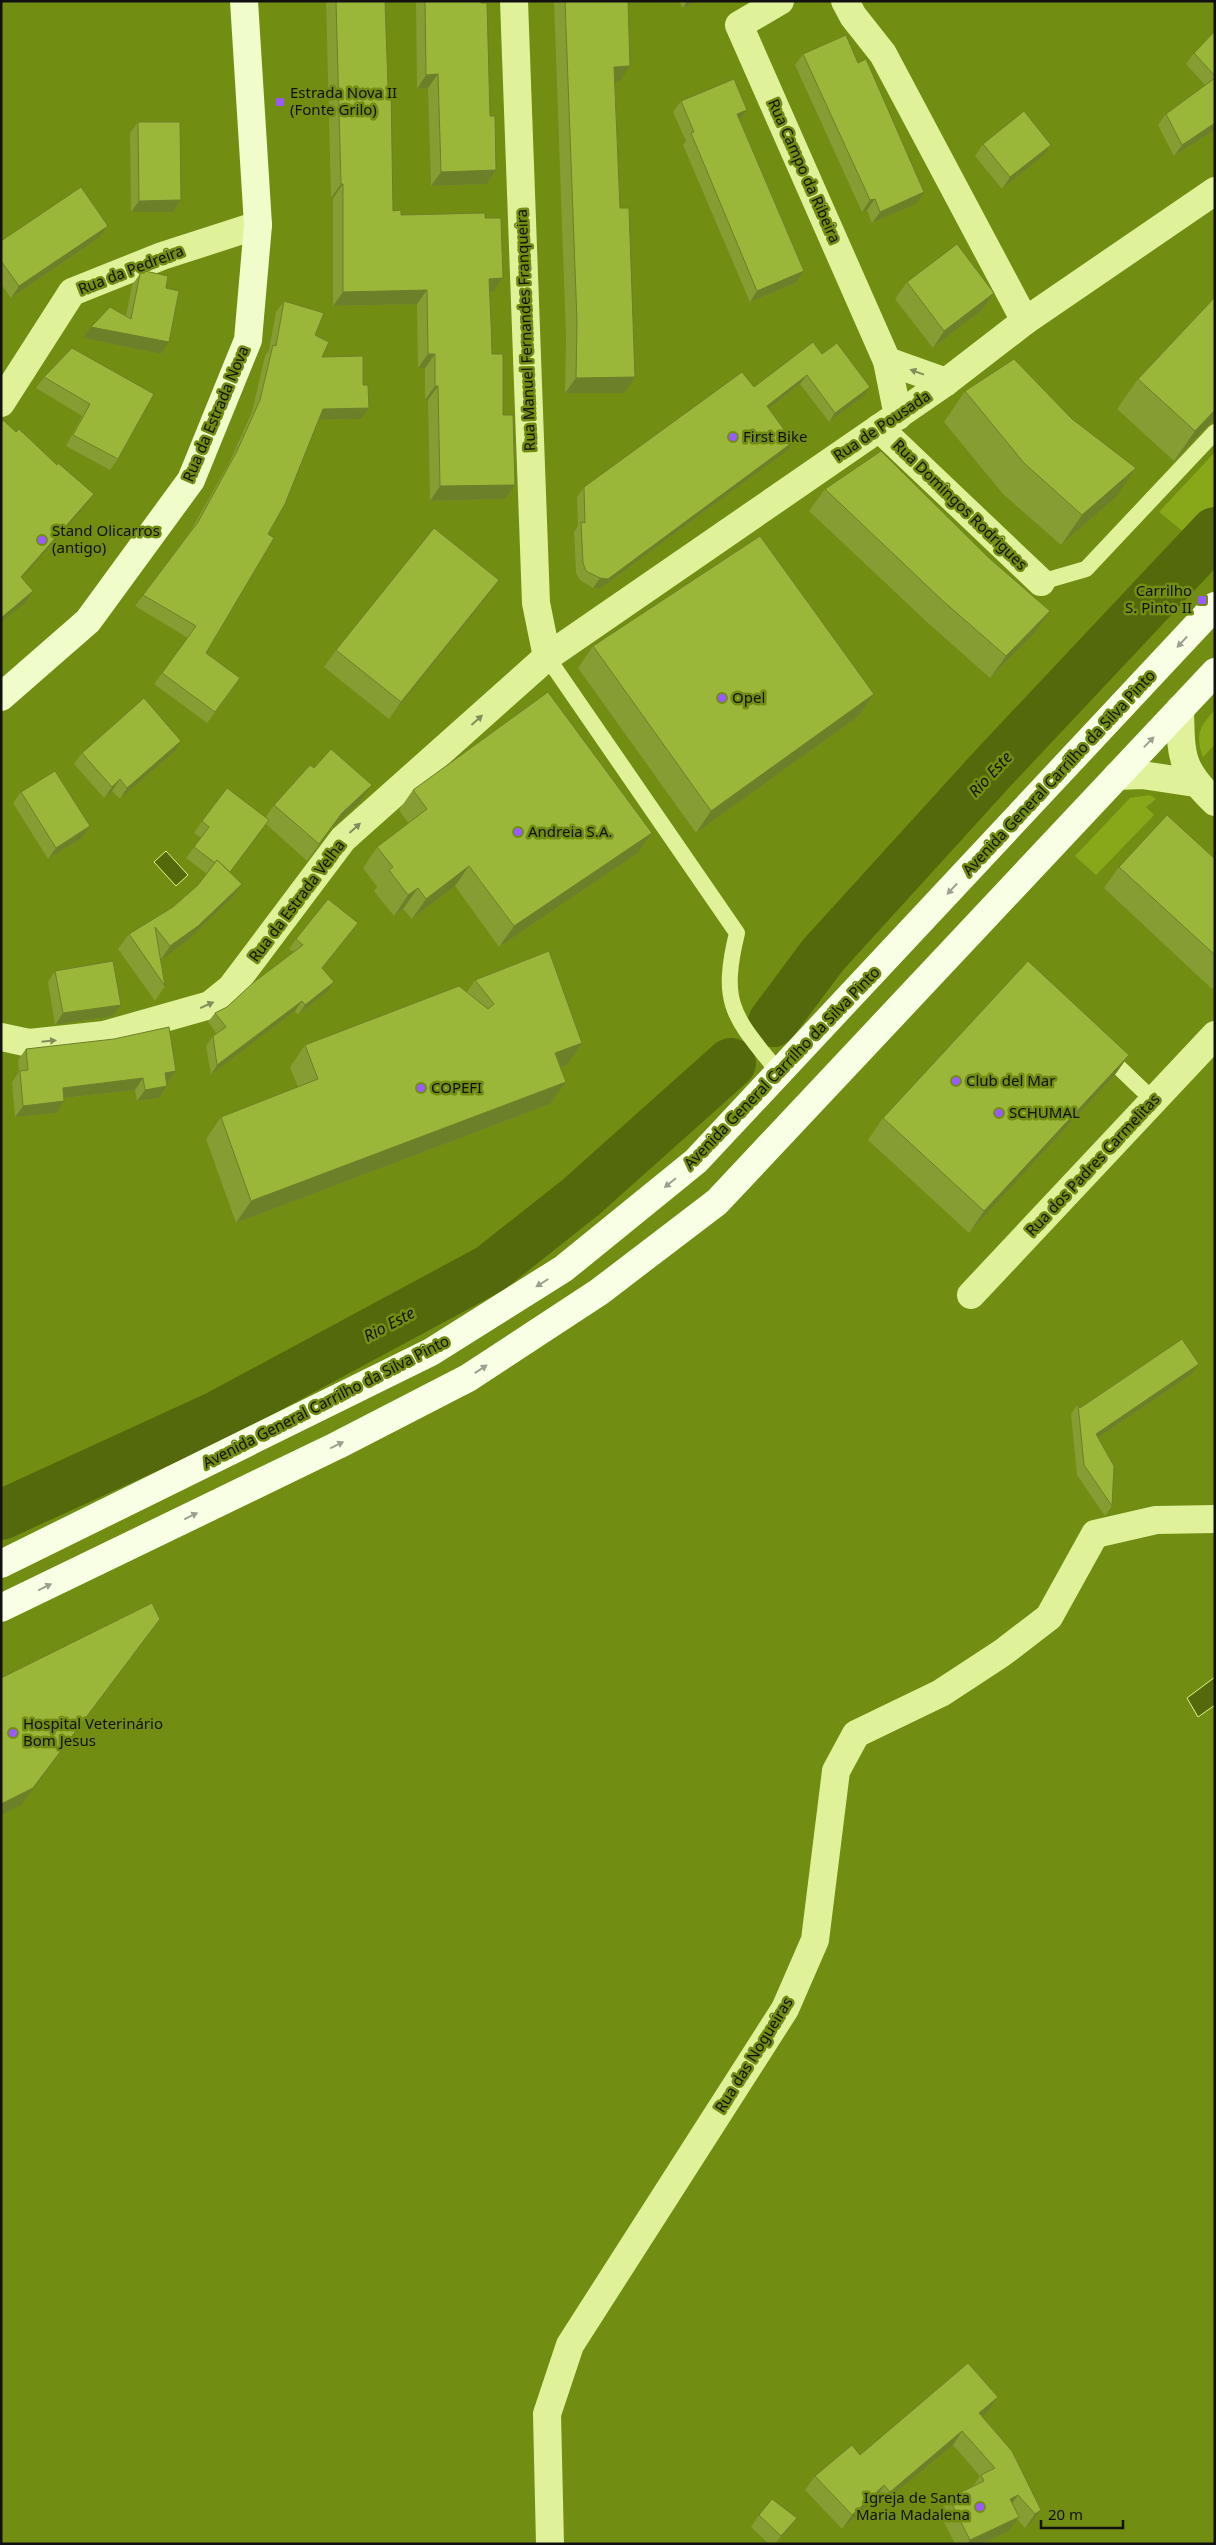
<svg xmlns="http://www.w3.org/2000/svg" width="1216" height="2545" font-family="'Noto Sans',sans-serif">
	<style>
		.green { fill: #89a819 }
		.water { fill: #53690b; stroke: #e0f58c }
		.lines { fill: none; stroke-linecap: round; stroke-linejoin: round }
		.river { stroke: #53690b; stroke-width: 50 }
		.service { stroke: #dff29a; stroke-width: 16 }
		.minor { stroke: #dff29a; stroke-width: 28 }
		.secondary { stroke: #f0fcc9; stroke-width: 28 }
		.primary { stroke: #f8ffe5; stroke-width: 28 }
		.wall { fill: #859d32 }
		.shaded-wall { fill: #6c8029 }
		.building { fill: #9bb73a; stroke: #6c8029 }
		.oneway { fill: #828d5c }
		.oneway2 { fill: #9ca090 }
		.poi-dot { fill: #995bff; stroke: #718d12; stroke-width: 2 }
		.labels { text-anchor: middle; stroke-width: 5; stroke-linejoin: round; paint-order: stroke }
		.poi-label { font-size: 15px; fill: #111; stroke: #718d12; text-anchor: start }
		.street-label { font-size: 15px; fill: #111; stroke: #718d12 }
		.water-label { font-size: 16px; font-style: italic; fill: #111; stroke: #718d12 }
	</style>
	<rect width="100%" height="100%" fill="#718d12"/>
	<g class="green">
		<polygon points="1215,452 1215,557 1159,512"/>
		<path d="M1215,710V744L1203,757C1195,735 1199,727 1215,710Z"/>
		<polygon points="1150,795 1156,799 1146,807 1154,815 1096,875 1075,856 1130,798"/>
	</g>
	<g class="water">
		<polygon points="166,851 188,875 176,886 154,862"/>
		<polygon points="1215,1677 1215,1705 1198,1717 1187,1698"/>
	</g>
	<g class="lines">
		<g class="river">
			<polyline points="773,1022 823,955 995,766 1215,532"/>
			<polyline points="1,1515 217,1416 490,1269 581,1197 731,1063"/>
		</g>
		<g class="service">
			<polyline points="1041,582 1086,569 1215,432"/>
			<path d="M547,657L737,933C719,1007 735,1017 779,1073"/>
			<polyline points="1104,1053 1153,1100"/>
		</g>
		<g class="minor">
			<polyline points="514,1 536,603 547,657"/>
			<polyline points="780,1 739,25 887,361 898,416"/>
			<polyline points="845,1 853,16 883,54 1025,321"/>
			<polyline points="887,361 946,382"/>
			<polyline points="1,403 72,292 162,256 258,225"/>
			<polyline points="879,428 1041,582"/>
			<path d="M1180,709C1181,756 1180,769 1215,802"/>
			<polyline points="1117,776 1142,775 1195,783"/>
			<polyline points="1,1037 29,1043 104,1035 210,1005 231,988 343,839 547,657 946,382 1025,321 1215,191"/>
			<polyline points="971,1295 1215,1035"/>
			<polyline points="550,2544 547,2414 570,2345 785,2009 815,1940 836,1771 856,1734 941,1693 1002,1653 1049,1617 1095,1534 1156,1520 1215,1519"/>
		</g>
		<polyline class="secondary" points="1,697 88,621 191,480 248,340 258,225 244,1"/>
		<g class="primary">
			<polyline points="1,1564 431,1352 563,1269 696,1161 1215,606"/>
			<polyline points="1,1608 338,1445 468,1378 599,1292 717,1202 1215,672"/>
		</g>
	</g>
	<g class="wall">
		<polygon points="326,1 385,1 393,211 401,215 485,218 503,278 493,292 489,293 492,354 515,485 505,499 430,501 428,400 425,400 425,368 418,368 417,304 333,306 333,198 331,198"/>
		<polygon points="416,1 481,1 490,116 496,170 487,184 431,186 428,88 417,89"/>
		<polygon points="554,1 628,1 619,82 615,82 620,208 624,393 565,393 566,337"/>
		<polygon points="679,1 697,1 683,8"/>
		<polygon points="1215,31 1215,130 1174,156 1158,125 1166,114 1205,85 1186,64 1194,53"/>
		<polygon points="803,54 916,204 872,223 867,210 862,212 795,65"/>
		<polygon points="681,101 747,110 740,120 804,271 796,283 750,302 683,145 686,141 673,112"/>
		<polygon points="138,122 181,200 173,212 131,212 130,133"/>
		<polygon points="983,144 1043,156 1002,189 975,156"/>
		<polygon points="108,226 100,237 11,298 1,284 1,241"/>
		<polygon points="140,274 166,288 169,342 161,354 83,338 126,316 132,285"/>
		<polygon points="907,282 994,293 982,310 933,348 895,299"/>
		<polygon points="284,301 315,335 322,357 361,419 318,420 206,653 232,690 207,723 154,684 188,638 135,606 191,530 229,463 252,412 265,356 269,350 276,312"/>
		<polygon points="72,348 118,459 110,470 66,446 82,416 36,388 44,377"/>
		<polygon points="822,354 863,397 829,422 800,384 769,409 787,451 601,588 593,588 580,580 576,573 574,532 578,526 577,497 584,487 754,387"/>
		<polygon points="1138,379 1215,418 1174,461 1117,409"/>
		<polygon points="965,391 1115,498 1061,545 1003,494 944,422"/>
		<polygon points="825,489 988,557 1050,611 1035,633 990,678 928,623 809,511"/>
		<polygon points="487,597 389,719 324,667 336,650"/>
		<polygon points="593,646 874,694 859,716 696,833 578,668"/>
		<polygon points="174,752 120,799 112,791 104,798 74,764 82,753"/>
		<polygon points="413,790 652,833 638,853 499,947 455,886 412,919 403,909 394,916 374,891 377,887 363,868 377,847 409,824 399,810"/>
		<polygon points="21,792 90,826 82,838 48,859 13,803"/>
		<polygon points="360,802 331,829 307,861 266,824 230,872 232,898 187,941 161,960 165,986 155,1001 118,949 129,934 173,907 198,885 207,874 186,858 201,838 194,833 202,821 265,818 274,805"/>
		<polygon points="1215,859 1215,986 1212,989 1104,888 1119,867"/>
		<polygon points="358,923 351,933 322,969 327,992 298,1015 295,1011 211,1075 206,1046 213,1036 216,1033 208,1022 215,1013 227,1007 294,952 289,949 296,939"/>
		<polygon points="55,971 121,1005 113,1016 55,1025 48,982"/>
		<polygon points="475,980 582,1043 567,1065 560,1067 550,1104 236,1223 206,1139 221,1117 298,1087 290,1067 305,1045 467,992"/>
		<polygon points="26,1049 176,1071 168,1082 166,1082 167,1086 159,1098 137,1101 135,1090 64,1098 57,1113 15,1117 12,1082 19,1072 18,1060"/>
		<polygon points="1129,1055 1114,1076 969,1233 868,1140 883,1118"/>
		<polygon points="1192,1374 1098,1438 1112,1506 1105,1516 1077,1475 1071,1414 1078,1404 1080,1408"/>
		<polygon points="998,2397 988,2412 981,2417 1041,2510 1031,2524 1025,2528 1017,2519 1009,2531 982,2544 955,2544 939,2512 949,2498 973,2486 980,2476 953,2445 880,2506 875,2499 842,2529 805,2490 815,2476 860,2455"/>
		<polygon points="759,2515 797,2518 789,2529 776,2544 769,2544 751,2527"/>
	</g>
	<g class="shaded-wall">
		<polygon points="687,1 697,1 683,8"/>
		<polygon points="630,66 619,82 603,83 614,67"/>
		<polygon points="438,74 428,88 417,89 426,75"/>
		<polygon points="747,110 739,121 737,114"/>
		<polygon points="1215,123 1215,130 1174,156 1182,145"/>
		<polygon points="1051,145 1043,156 1002,189 1010,177"/>
		<polygon points="496,170 487,184 431,186 441,172"/>
		<polygon points="341,184 343,184 333,198 331,198"/>
		<polygon points="924,192 916,204 872,223 880,212"/>
		<polygon points="875,199 867,210 862,212 870,200"/>
		<polygon points="181,200 173,212 131,212 139,201"/>
		<polygon points="108,226 100,237 11,298 19,286"/>
		<polygon points="804,271 796,283 750,302 757,291"/>
		<polygon points="503,278 493,292 478,293 489,279"/>
		<polygon points="427,290 417,304 333,306 343,292"/>
		<polygon points="994,293 982,310 933,348 944,331"/>
		<polygon points="91,327 169,342 161,354 83,338"/>
		<polygon points="428,354 435,354 425,368 418,368"/>
		<polygon points="807,375 800,384 761,415 767,406"/>
		<polygon points="635,377 624,393 565,393 576,378"/>
		<polygon points="435,386 438,386 428,400 425,400"/>
		<polygon points="870,387 863,397 829,422 835,413"/>
		<polygon points="369,408 361,419 315,420 323,409"/>
		<polygon points="1215,410 1215,418 1174,461 1195,431"/>
		<polygon points="793,442 787,451 601,588 593,588 600,578"/>
		<polygon points="1136,468 1115,498 1061,545 1082,515"/>
		<polygon points="515,485 505,499 430,501 440,486"/>
		<polygon points="94,494 86,505 13,588 21,577"/>
		<polygon points="499,580 487,597 389,719 401,702"/>
		<polygon points="33,591 25,603 1,622 1,618"/>
		<polygon points="1050,611 1035,633 990,678 1006,656"/>
		<polygon points="874,694 859,716 696,833 711,811"/>
		<polygon points="181,741 174,752 120,799 127,788"/>
		<polygon points="120,779 112,791 104,798 112,787"/>
		<polygon points="372,785 360,802 331,829 307,861 342,813"/>
		<polygon points="269,820 261,832 220,885 228,874"/>
		<polygon points="90,826 82,838 48,859 56,848"/>
		<polygon points="652,833 638,853 499,947 514,926"/>
		<polygon points="469,866 455,886 412,919 426,899"/>
		<polygon points="242,884 232,898 187,941 160,961 170,946"/>
		<polygon points="418,888 403,909 394,916 408,895"/>
		<polygon points="358,923 351,933 315,978 322,968"/>
		<polygon points="334,982 327,992 298,1015 305,1005"/>
		<polygon points="302,1001 295,1011 211,1075 217,1065"/>
		<polygon points="121,1005 113,1016 55,1025 63,1013"/>
		<polygon points="582,1043 567,1065 540,1075 555,1053"/>
		<polygon points="1129,1055 1114,1076 969,1233 984,1211"/>
		<polygon points="176,1071 168,1082 157,1084 165,1073"/>
		<polygon points="143,1078 135,1090 55,1099 63,1088"/>
		<polygon points="566,1082 550,1104 236,1223 251,1201"/>
		<polygon points="167,1086 159,1098 137,1101 145,1090"/>
		<polygon points="64,1101 57,1113 15,1117 23,1106"/>
		<polygon points="1199,1364 1192,1374 1089,1444 1096,1434"/>
		<polygon points="160,1619 21,1805 1,1815 1,1804"/>
		<polygon points="998,2397 988,2412 969,2428 979,2413"/>
		<polygon points="962,2431 953,2445 880,2506 890,2492"/>
		<polygon points="884,2485 875,2499 842,2529 852,2515"/>
		<polygon points="1018,2495 1008,2509 1010,2499"/>
		<polygon points="1041,2510 1031,2524 1025,2528 1035,2514"/>
		<polygon points="1019,2517 1009,2531 982,2544 967,2544 970,2540"/>
		<polygon points="797,2518 789,2529 775,2544 781,2536"/>
	</g>
	<g class="building">
		<polygon points="336,1 385,1 388,87 391,87 393,211 401,210 401,215 485,213 485,218 501,218 503,278 489,279 491,322 492,354 503,354 503,415 513,415 515,485 440,486 438,386 435,386 435,354 428,354 427,290 343,292 343,184 341,184"/>
		<polygon points="425,1 481,1 481,3 487,3 490,116 495,116 496,170 441,172 438,74 426,75"/>
		<polygon points="565,1 628,1 630,66 614,67 620,208 629,208 635,377 576,378 577,321"/>
		<polygon points="1215,31 1215,76 1194,53"/>
		<polygon points="846,35 858,63 866,59 924,192 880,212 875,199 870,200 803,54"/>
		<polygon points="1215,78 1215,123 1182,145 1166,114"/>
		<polygon points="734,79 747,110 737,114 804,271 757,291 691,133 694,132 681,101"/>
		<polygon points="1024,111 1051,145 1010,177 983,144"/>
		<polygon points="138,122 180,122 181,200 139,201"/>
		<polygon points="81,187 108,226 19,286 1,261 1,241"/>
		<polygon points="957,244 994,293 944,331 907,282"/>
		<polygon points="145,271 168,276 166,288 179,291 169,342 91,327 110,307 131,319 140,274"/>
		<polygon points="1215,297 1215,410 1195,431 1138,379"/>
		<polygon points="284,301 324,313 315,335 329,342 322,357 363,356 363,385 368,385 369,408 323,409 285,504 268,534 274,538 206,653 240,678 215,712 162,673 196,626 143,595 198,522 237,451 260,400 273,345 276,346"/>
		<polygon points="813,342 822,354 837,343 870,387 835,413 807,375 767,406 793,442 608,579 600,578 586,571 583,563 581,522 585,523 584,487 742,372 754,387"/>
		<polygon points="72,348 154,394 118,459 73,435 90,404 44,377"/>
		<polygon points="1014,359 1072,419 1136,468 1082,515 1024,463 965,391"/>
		<polygon points="3,420 16,432 19,429 57,465 58,463 94,494 21,577 33,591 1,618 1,422"/>
		<polygon points="881,451 988,557 1050,611 1006,656 943,601 825,489"/>
		<polygon points="434,528 499,580 401,702 336,650"/>
		<polygon points="760,536 874,694 711,811 593,646"/>
		<polygon points="548,692 652,833 514,926 469,866 426,899 418,888 408,895 389,870 393,867 377,847 427,809 413,790"/>
		<polygon points="144,698 181,741 127,788 120,779 112,787 82,753"/>
		<polygon points="331,749 372,785 342,813 319,844 274,805 310,765 314,768"/>
		<polygon points="55,771 90,826 56,848 21,792"/>
		<polygon points="227,788 269,820 230,872 217,860 215,863 194,847 209,827 202,821"/>
		<polygon points="1167,815 1215,859 1215,955 1119,867"/>
		<polygon points="217,860 242,884 198,926 170,946 155,927 165,986 129,934 173,907 198,885"/>
		<polygon points="328,899 358,923 322,968 334,982 305,1005 302,1001 217,1065 213,1036 226,1027 215,1013 227,1007 254,982 303,945 296,939"/>
		<polygon points="549,951 582,1043 555,1053 566,1082 251,1201 221,1117 318,1079 305,1045 459,986 488,1009 494,1004 475,980"/>
		<polygon points="113,961 121,1005 63,1013 55,971"/>
		<polygon points="1028,961 1129,1055 984,1211 883,1118"/>
		<polygon points="169,1027 176,1071 165,1073 167,1086 145,1090 143,1078 63,1088 64,1101 23,1106 20,1071 28,1070 26,1049 114,1039"/>
		<polygon points="1182,1339 1199,1364 1096,1434 1114,1466 1112,1506 1084,1465 1078,1404 1080,1408"/>
		<polygon points="152,1603 160,1619 33,1788 1,1804 1,1678"/>
		<polygon points="968,2363 998,2397 979,2413 1012,2451 1041,2510 1035,2514 1018,2495 1010,2499 1019,2517 970,2540 949,2498 984,2481 981,2475 995,2468 962,2431 890,2492 884,2485 852,2515 815,2476 852,2445 860,2455"/>
		<polygon points="772,2499 797,2518 781,2536 759,2515"/>
	</g>
	<defs><path id="oneway-solid" d="M-6-.8H1V-3.2L6.5 0L1 3.2V.8H-6Z" transform="scale(1.25)"/></defs>
	<g class="oneway">
		<use href="#oneway-solid" transform="translate(917 372) rotate(-160)"/>
		<use href="#oneway-solid" transform="translate(477 720) rotate(-42)"/>
		<use href="#oneway-solid" transform="translate(355 828) rotate(-42)"/>
		<use href="#oneway-solid" transform="translate(207 1005) rotate(-24)"/>
		<use href="#oneway-solid" transform="translate(49 1041) rotate(-6)"/>
	</g>
	<g class="oneway2">
		<use href="#oneway-solid" transform="translate(1182 642) rotate(133)"/>
		<use href="#oneway-solid" transform="translate(1149 742) rotate(-46)"/>
		<use href="#oneway-solid" transform="translate(952 889) rotate(133)"/>
		<use href="#oneway-solid" transform="translate(670 1183) rotate(141)"/>
		<use href="#oneway-solid" transform="translate(542 1283) rotate(148)"/>
		<use href="#oneway-solid" transform="translate(481 1369) rotate(-33)"/>
		<use href="#oneway-solid" transform="translate(337 1445) rotate(-26)"/>
		<use href="#oneway-solid" transform="translate(191 1516) rotate(-26)"/>
		<use href="#oneway-solid" transform="translate(45 1587) rotate(-26)"/>
	</g>
	<g class="poi-dot">
		<rect x="275" y="97" width="10" height="10" rx="2.5"/>
		<circle cx="733" cy="437" r="5"/>
		<circle cx="42" cy="540" r="5"/>
		<rect x="1197" y="595" width="10" height="10" rx="2.5"/>
		<circle cx="722" cy="698" r="5"/>
		<circle cx="518" cy="832" r="5"/>
		<circle cx="956" cy="1081" r="5"/>
		<circle cx="421" cy="1088" r="5"/>
		<circle cx="999" cy="1113" r="5"/>
		<circle cx="13" cy="1733" r="5"/>
		<circle cx="980" cy="2507" r="5"/>
	</g>
	<g class="labels">
		<g class="poi-label">
			<text x="290" y="98">Estrada Nova II<tspan x="290" dy="17">(Fonte Grilo)</tspan></text>
			<text x="743" y="442">First Bike</text>
			<text x="52" y="536">Stand Olicarros<tspan x="52" dy="17">(antigo)</tspan></text>
			<text x="1192" y="596" text-anchor="end">Carrilho<tspan x="1192" dy="17">S. Pinto II</tspan></text>
			<text x="732" y="703">Opel</text>
			<text x="528" y="837">Andreia S.A.</text>
			<text x="966" y="1086">Club del Mar</text>
			<text x="431" y="1093">COPEFI</text>
			<text x="1009" y="1118">SCHUMAL</text>
			<text x="23" y="1729">Hospital Veterinário<tspan x="23" dy="17">Bom Jesus</tspan></text>
			<text x="970" y="2503" text-anchor="end">Igreja de Santa<tspan x="970" dy="17">Maria Madalena</tspan></text>
		</g>
		<g class="street-label">
			<text transform="translate(804 171) rotate(66)" y="5">Rua Campo da Ribeira</text>
			<text transform="translate(131 270) rotate(-21)" y="5">Rua da Pedreira</text>
			<text transform="translate(526 330) rotate(-92)" y="5">Rua Manuel Fernandes Franqueira</text>
			<text transform="translate(216 414) rotate(-67)" y="5">Rua da Estrada Nova</text>
			<text transform="translate(882 426) rotate(-34)" y="5">Rua de Pousada</text>
			<text transform="translate(960 505) rotate(44)" y="5">Rua Domingos Rodrigues</text>
			<text transform="translate(1059 773) rotate(-47)" y="5">Avenida General Carrilho da Silva Pinto</text>
			<text transform="translate(297 901) rotate(-53)" y="5">Rua da Estrada Velha</text>
			<text transform="translate(782 1068) rotate(-46)" y="5">Avenida General Carrilho da Silva Pinto</text>
			<text transform="translate(1093 1165) rotate(-47)" y="5">Rua dos Padres Carmelitas</text>
			<text transform="translate(326 1402) rotate(-27)" y="5">Avenida General Carrilho da Silva Pinto</text>
			<text transform="translate(754 2055) rotate(-58)" y="5">Rua das Nogueiras</text>
		</g>
		<g class="water-label">
			<text transform="translate(990 774) rotate(-47)" y="6">Rio Este</text>
			<text transform="translate(389 1324) rotate(-28)" y="6">Rio Este</text>
		</g>
	</g>
	<rect width="1216" height="2545" fill="none" stroke="#111111" stroke-width="5"/>
	<path d="M1041 2520v8h82v-8" fill="none" stroke="#111111" stroke-width="2.5"/>
	<text x="1048" y="2520" font-size="15" fill="#111111" stroke="#718d12" stroke-width="4" paint-order="stroke">20 m</text>
</svg>
